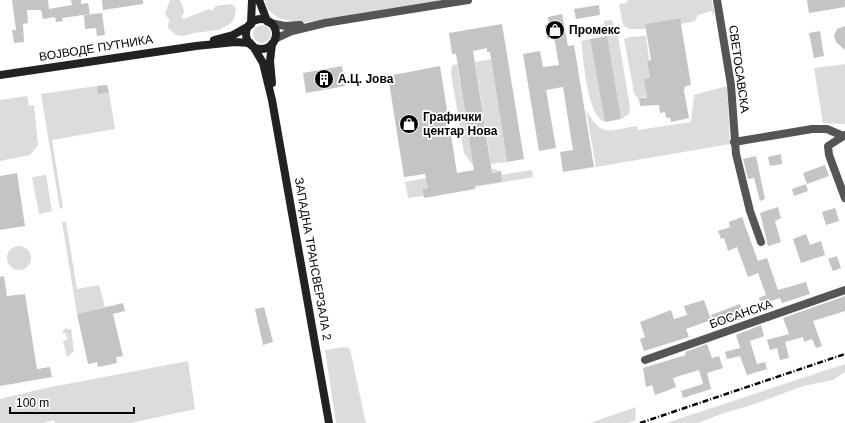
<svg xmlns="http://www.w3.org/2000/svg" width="845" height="423" font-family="Helvetica,sans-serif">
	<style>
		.green { fill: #dcdcdc }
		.building { fill: #c4c4c4 }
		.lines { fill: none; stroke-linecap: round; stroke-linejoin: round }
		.minor { stroke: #555; stroke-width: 8 }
		.tertiary { stroke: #555; stroke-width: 8 }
		.secondary { stroke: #222; stroke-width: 8 }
		.rail { stroke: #000; stroke-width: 2.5; stroke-dasharray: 6 2 1 2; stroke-linecap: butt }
		.labels { text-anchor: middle; stroke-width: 3.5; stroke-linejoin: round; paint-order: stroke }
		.poi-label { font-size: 12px; font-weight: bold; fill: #000; stroke: #fff; text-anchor: start }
		.street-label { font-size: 12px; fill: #000; stroke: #fff }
	</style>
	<rect width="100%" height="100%" fill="#fff"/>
	<g class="green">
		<polygon points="170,0 180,0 184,11 182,18 184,19 209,9 212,11 216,6 231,4 236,8 234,19 230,24 219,30 194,33 184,36 176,35 168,28 169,19 165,14"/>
		<polygon points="265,0 448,0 301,23 278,18 268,10"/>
		<polygon points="627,0 712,0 714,12 713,17 712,11 698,15 695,21 681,24 679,18 645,24 646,29 629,29 623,25 619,4 627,3"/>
		<polygon points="611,20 617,30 630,107 629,114 621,119 604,21"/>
		<circle cx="262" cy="34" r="9"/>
		<polygon points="646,36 649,60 647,61 650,78 644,79 647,97 639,98 639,100 634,93 624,39 629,37"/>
		<path d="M590,39L605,122C586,115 584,59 581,41Z"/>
		<polygon points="491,59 507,162 491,164 475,62"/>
		<polygon points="457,64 474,167 464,153 451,73 452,65"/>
		<polygon points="845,64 845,124 823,123 814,68"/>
		<polygon points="97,86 109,92 115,129 52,140 63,208 60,209 41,94"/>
		<path d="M727,86L730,144L596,167L586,110C603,139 608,130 637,126L638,130L691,122L694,95Z"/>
		<polygon points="27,96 29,106 34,105 38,145 30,155 0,161 0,100"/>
		<polygon points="495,169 499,171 474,176 476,186 502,182 501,175 532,170 533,177 475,187 472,173"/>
		<polygon points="46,175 52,211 39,214 32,177"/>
		<polygon points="426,178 428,188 422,189 423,196 408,198 405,182"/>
		<polygon points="62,222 66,222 77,289 99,285 105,307 77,314"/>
		<circle cx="19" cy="258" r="12"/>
		<polygon points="66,327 67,329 71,329 74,351 67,357 63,341 67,340 66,333 62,333"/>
		<polygon points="346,347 350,349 366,423 336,423 325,350"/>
		<polygon points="188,361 195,409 131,423 55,423 54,420 43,423 0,423 0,399 46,388"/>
		<polygon points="845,364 845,372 833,380 803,386 752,405 724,413 698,423 666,423"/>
		<polygon points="636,407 635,421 627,423 590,423"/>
	</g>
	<g class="building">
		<polygon points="12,0 48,0 49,9 72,5 71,0 81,0 81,4 88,3 90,14 62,18 63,21 56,22 55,17 43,19 41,10 27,10 28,23 23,24 24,42 14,43 12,30 16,30"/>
		<polygon points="102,0 143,0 143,4 103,10"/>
		<polygon points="807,0 845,0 845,7 809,13"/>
		<polygon points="599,5 600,15 576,19 574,9"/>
		<polygon points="102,13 105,35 97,36 96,28 85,29 84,15"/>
		<polygon points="562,14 568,46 574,45 594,167 563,172 560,152 573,150 563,87 546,90 556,148 539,151 523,54 540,51 543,67 559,65 554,37 547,39 545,25 549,24 548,17"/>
		<polygon points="680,18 691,85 685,86 684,91 689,118 671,122 670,117 666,118 665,112 660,113 659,105 640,106 639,98 647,98 644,79 650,78 647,61 651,60 645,24"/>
		<polygon points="502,24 524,159 507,162 490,52 487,52 487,48 473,51 492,173 501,171 502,182 475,186 475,189 424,198 422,189 428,188 425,174 404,177 388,76 440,66 457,173 474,170 456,54 452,54 449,33"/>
		<polygon points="845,26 845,50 836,42 834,36 837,29"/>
		<polygon points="820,31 824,56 814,58 809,33"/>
		<polygon points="607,36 621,119 605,122 590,39"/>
		<polygon points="342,66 345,86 306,93 303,73"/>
		<polygon points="107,85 109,92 98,94 97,86"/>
		<polygon points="781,154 782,164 770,166 768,157"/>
		<polygon points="756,156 765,199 760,201 754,178 748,179 743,159"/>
		<polygon points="825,165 829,176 807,184 803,173"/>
		<polygon points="17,173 25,226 0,230 0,176"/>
		<polygon points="806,184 808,191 794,196 792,189"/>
		<polygon points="778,207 781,218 775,221 781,242 768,246 760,213"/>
		<polygon points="835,208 839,221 826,225 822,212"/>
		<polygon points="742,217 758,261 767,258 778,290 806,282 810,294 782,303 780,298 768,302 770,309 763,311 759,298 766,295 758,273 748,277 737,247 728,251 724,238 721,239 718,231 730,227 729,222"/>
		<polygon points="806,234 810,245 821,241 825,255 801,263 793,239"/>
		<polygon points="837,256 841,268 833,271 828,259"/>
		<polygon points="4,276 7,296 25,294 37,369 50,367 52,377 0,386 0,277"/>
		<polygon points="845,296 845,311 813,321 822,346 816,348 812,339 804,342 803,337 785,342 789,358 780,360 777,348 770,350 767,340 789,334 783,318"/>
		<polygon points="704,300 711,320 686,329 689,337 644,351 640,339 645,337 640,322 671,310 674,319 687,315 684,306"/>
		<polygon points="123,303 125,311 113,314 123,356 116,357 117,363 98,367 97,362 88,364 77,314"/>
		<polygon points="740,304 745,318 716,327 711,315"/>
		<polygon points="264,307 273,342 263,345 255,309"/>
		<polygon points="761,325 764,336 750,341 757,364 765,362 767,369 747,375 740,356 727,359 725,352 740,348 736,335"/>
		<polygon points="707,344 712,358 719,356 723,368 707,373 711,389 683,398 681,391 703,384 699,370 673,378 676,387 661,393 655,395 652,385 646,387 643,368 686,355 685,352"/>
	</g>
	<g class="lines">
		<g class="minor">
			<polyline points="717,0 731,85 736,154 750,211 761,242"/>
			<polyline points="845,135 828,146 829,155 845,198"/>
			<polyline points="734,142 812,129 827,129 843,136"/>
			<polyline points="645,360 845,290"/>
		</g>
		<g class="tertiary">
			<polyline points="270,23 285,26 300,25"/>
			<polyline points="275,39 292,31 325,23 468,0"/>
		</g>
		<g class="secondary">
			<polyline points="259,0 267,21"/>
			<circle cx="261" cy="34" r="15"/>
			<polyline points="251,24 252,0"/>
			<polyline points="214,40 233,35 249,26"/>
			<polyline points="253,46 263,63 272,100 329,423"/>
			<polyline points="0,75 196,46 235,42 250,43"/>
			<polyline points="272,83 270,61 272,44"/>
		</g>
		<polyline class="rail" points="640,423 845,354"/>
	</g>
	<defs>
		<g id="shop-disc" transform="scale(1)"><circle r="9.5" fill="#000" stroke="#fff"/><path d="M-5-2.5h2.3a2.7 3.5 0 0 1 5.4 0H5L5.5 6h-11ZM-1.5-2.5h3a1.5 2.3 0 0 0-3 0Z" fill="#fff"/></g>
		<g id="building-disc" transform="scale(1)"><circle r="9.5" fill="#000" stroke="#fff"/><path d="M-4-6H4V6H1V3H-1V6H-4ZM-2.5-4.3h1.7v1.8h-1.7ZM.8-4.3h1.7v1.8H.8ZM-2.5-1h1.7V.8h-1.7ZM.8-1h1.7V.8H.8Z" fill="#fff"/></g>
	</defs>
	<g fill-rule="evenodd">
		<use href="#shop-disc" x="555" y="30"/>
		<use href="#building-disc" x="324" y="79"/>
		<use href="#shop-disc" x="409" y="124"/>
	</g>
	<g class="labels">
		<g class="poi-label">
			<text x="569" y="34">Промекс</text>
			<text x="338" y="83">А.Ц. Јова</text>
			<text x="423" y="121">Графички<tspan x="423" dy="14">центар Нова</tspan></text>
		</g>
		<g class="street-label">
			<text transform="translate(96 48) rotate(-9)" y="4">ВОЈВОДЕ ПУТНИКА</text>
			<text transform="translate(739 69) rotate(82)" y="4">СВЕТОСАВСКА</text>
			<text transform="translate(313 259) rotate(80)" y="4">ЗАПАДНА ТРАНСВЕРЗАЛА 2</text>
			<text transform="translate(741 314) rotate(-19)" y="4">БОСАНСКА</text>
		</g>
	</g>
	<path d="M10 407v6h124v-6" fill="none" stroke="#000000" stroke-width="2"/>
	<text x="16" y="407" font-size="12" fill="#000000" stroke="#ffffff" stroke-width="3" paint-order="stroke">100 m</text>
</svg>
